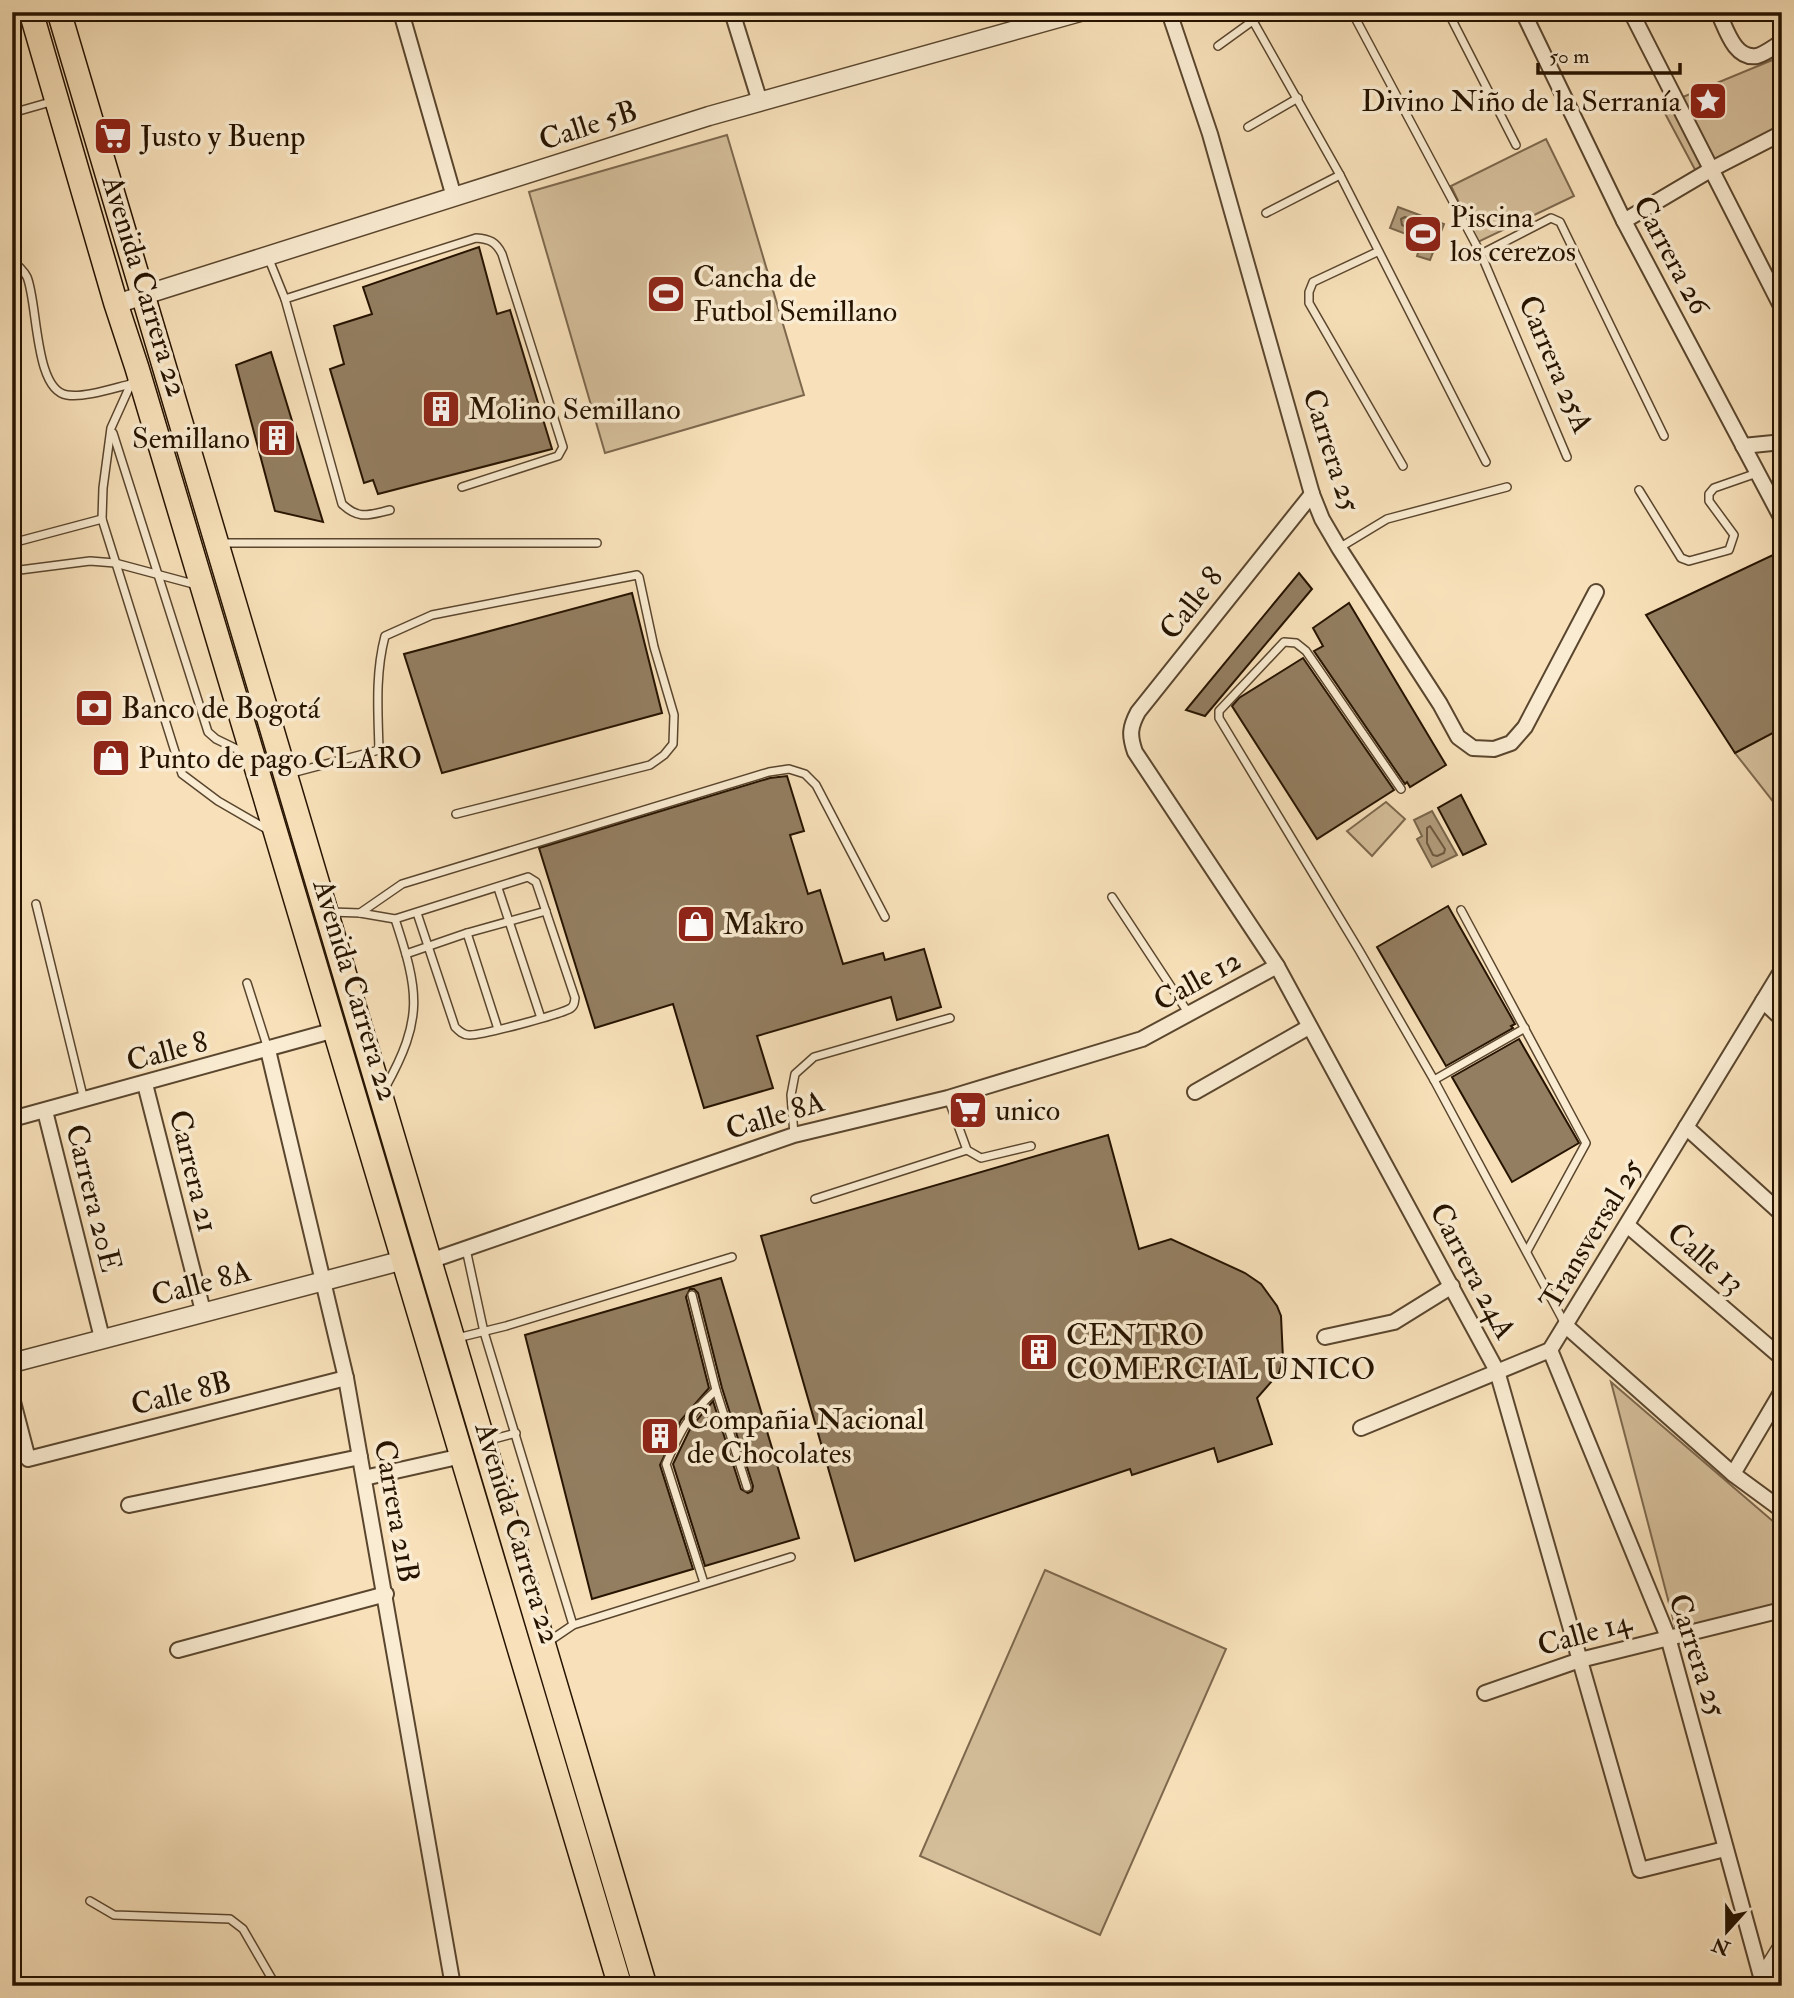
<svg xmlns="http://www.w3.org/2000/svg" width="1794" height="1998" font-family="'IM FELL Double Pica',serif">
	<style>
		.green { fill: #d4be9a; stroke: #7d684d; stroke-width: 2 }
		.water { fill: #b19b7b; stroke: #79654a; stroke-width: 2 }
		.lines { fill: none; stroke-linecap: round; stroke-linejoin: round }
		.shore { stroke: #6c573e; stroke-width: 2 }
		.building { fill: #937e61; stroke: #261300; stroke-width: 2 }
		.service-casing { stroke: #5a462e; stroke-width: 10 }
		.minor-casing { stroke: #5a462e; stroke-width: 18 }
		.tertiary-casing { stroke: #5a462e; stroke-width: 21 }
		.primary-casing { stroke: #261300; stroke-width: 26 }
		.service { stroke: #faecd2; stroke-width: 7 }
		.minor { stroke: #faecd2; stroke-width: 14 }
		.tertiary { stroke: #faecd2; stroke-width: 18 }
		.primary { stroke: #f8e1ba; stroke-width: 23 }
		.labels { text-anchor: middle; stroke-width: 7; stroke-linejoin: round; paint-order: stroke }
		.poi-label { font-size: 30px; fill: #261300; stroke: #faecd2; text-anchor: start }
		.street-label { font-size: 30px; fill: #261300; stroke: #faecd2 }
	</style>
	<rect width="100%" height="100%" fill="#f8e1ba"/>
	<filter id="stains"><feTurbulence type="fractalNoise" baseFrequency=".00286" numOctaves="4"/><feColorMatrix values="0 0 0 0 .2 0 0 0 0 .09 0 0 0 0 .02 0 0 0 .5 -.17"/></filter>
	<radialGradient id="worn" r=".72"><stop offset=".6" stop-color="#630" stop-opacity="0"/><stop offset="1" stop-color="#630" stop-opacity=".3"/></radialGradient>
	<g class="green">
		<polygon points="1782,56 1782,138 1700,179 1661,106"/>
		<polygon points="727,135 804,395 605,453 529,192"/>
		<polygon points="1546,139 1574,196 1478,242 1451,186"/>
		<polygon points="1782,728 1782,813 1735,753"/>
		<polygon points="1386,802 1405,819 1372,856 1347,831"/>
		<polygon points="1611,1382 1782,1529 1782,1602 1676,1630"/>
		<polygon points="1045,1570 1226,1649 1100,1935 920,1856"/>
	</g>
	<g class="water">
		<polygon points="1398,207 1444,224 1430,260 1417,256 1422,240 1390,228"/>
		<polygon points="1432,811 1457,855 1432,867 1417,839 1422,836 1414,820"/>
	</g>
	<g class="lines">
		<g class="shore">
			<polygon points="1405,217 1432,227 1432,235 1428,236 1402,225 1401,219"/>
			<polygon points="1430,826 1445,849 1444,853 1437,856 1433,855 1427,843 1427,828"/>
		</g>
	</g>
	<g class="building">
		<polygon points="479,247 497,314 510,310 552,449 378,494 373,480 364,483 330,369 344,364 334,326 372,314 363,287"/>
		<polygon points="271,352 323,522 275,511 236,365"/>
		<polygon points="1775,554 1782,566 1782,728 1735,753 1646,615"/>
		<polygon points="1299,573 1312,589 1205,716 1186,710"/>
		<polygon points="632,593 662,713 442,773 404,654"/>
		<polygon points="1349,603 1446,765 1410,787 1407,782 1405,784 1314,651 1323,646 1313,628"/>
		<polygon points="1303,658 1394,790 1317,839 1232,706 1239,698"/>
		<polygon points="787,776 804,831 790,835 808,894 820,890 843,964 883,953 885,960 924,949 941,1007 897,1020 891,997 757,1036 773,1088 704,1108 673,1004 595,1028 539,848 770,778"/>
		<polygon points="1461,795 1486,844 1463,855 1438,808"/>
		<polygon points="1448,906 1515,1024 1511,1026 1513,1028 1446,1066 1377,947"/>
		<polygon points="1519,1039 1579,1143 1512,1182 1452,1077"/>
		<polygon points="1108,1135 1139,1249 1171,1239 1245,1273 1261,1284 1277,1306 1281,1316 1283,1359 1279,1373 1257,1398 1272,1444 1218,1462 1214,1448 1132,1475 1130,1469 855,1561 761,1236"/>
		<polygon points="721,1278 799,1538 705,1566 673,1464 691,1427 713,1401 741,1489 748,1493 752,1491 753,1486 722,1388 698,1293 694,1289 690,1289 686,1297 709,1388 681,1420 660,1465 693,1569 592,1599 525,1335"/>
	</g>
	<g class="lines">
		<g class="service-casing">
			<g id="service">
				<polyline points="1352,12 1481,254 1567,457"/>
				<polyline points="1448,12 1516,145"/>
				<polyline points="1253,21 1340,175 1486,462"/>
				<polyline points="1218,46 1265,12"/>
				<polyline points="12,113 54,101"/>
				<polyline points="1248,127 1298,98"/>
				<polyline points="1266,213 1340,175"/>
				<polyline points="1377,252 1313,282 1309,292 1309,303 1403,466"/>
				<polyline points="1481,254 1551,218 1560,222 1664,436"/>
				<path d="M268,257L285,299L342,504C359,520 368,515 390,510"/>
				<path d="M12,261C17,264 24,271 27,277C38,303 34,390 67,395C84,398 114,388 131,384"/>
				<path d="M285,299L476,238C490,239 496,242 502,254L563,447L558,456L462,487"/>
				<polyline points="134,377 111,428 103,488 102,519 182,774 218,801 270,831"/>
				<polyline points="113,433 208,732 216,739 247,754"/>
				<polyline points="1639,490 1681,558 1689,561 1729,550 1734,535 1709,501 1709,494 1714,488 1757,473"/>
				<polyline points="12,543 102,519"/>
				<polyline points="221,543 597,543"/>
				<polyline points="1339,548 1387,519 1507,487"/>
				<polyline points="12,571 90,561 115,563 197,585"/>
				<path d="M288,774L379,750C378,712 375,674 385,636L432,615L637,575L639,577L654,647L674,715L673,744L664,755L650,765L456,814"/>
				<polyline points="1401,789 1306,651 1296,643 1284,642 1219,711 1219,718 1359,950 1434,1080 1565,1324"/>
				<polyline points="498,888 541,1018"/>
				<polyline points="1112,897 1189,1014"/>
				<polyline points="36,904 84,1100"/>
				<polyline points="1461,910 1586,1143 1527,1251"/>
				<path d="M331,912L360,913L395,919L528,877L536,882L575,998C574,1003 575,1005 571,1008C562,1014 480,1036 469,1035C463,1035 459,1031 455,1027L417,913"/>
				<polyline points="360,913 402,884 769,772 789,769 805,774 816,785 885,917"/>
				<polyline points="467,933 498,1029"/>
				<polyline points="406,954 467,933 546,911"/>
				<polyline points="247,983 268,1049"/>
				<polyline points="1434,1080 1525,1028"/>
				<path d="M385,1088C424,1018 419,992 395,919"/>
				<polyline points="948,1098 967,1150 981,1158 1031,1146"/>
				<polyline points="794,1135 791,1095 795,1074 814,1057 950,1018"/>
				<polyline points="815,1199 967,1150"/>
				<polyline points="466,1249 484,1332 573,1625"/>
				<path d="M692,1295L716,1390C688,1416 681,1429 666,1464L704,1583"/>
				<polyline points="457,1338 506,1326 732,1257"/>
				<polyline points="716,1390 747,1487"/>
				<polyline points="486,1441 516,1433"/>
				<polyline points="548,1642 573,1625 791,1557"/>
				<polyline points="90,1901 114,1915 230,1919 243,1929 276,1986"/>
			</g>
		</g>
		<g class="minor-casing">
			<g id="minor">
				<polyline points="401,12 454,197"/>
				<polyline points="732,12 760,102"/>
				<polyline points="1169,12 1210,134 1312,494 1322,519 1339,548 1440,704 1458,737 1473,748 1494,749 1511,743 1525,727 1596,592"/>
				<polyline points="1523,12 1624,221 1782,519"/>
				<polyline points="1631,12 1782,308"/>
				<path d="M1718,12C1726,28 1734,60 1757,56C1765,54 1775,46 1782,42"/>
				<polyline points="1624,221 1712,169 1782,133"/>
				<polyline points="1743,446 1782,442"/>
				<path d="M1312,494L1138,712C1130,727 1129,735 1135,752L1277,966L1497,1371L1640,1870L1725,1849"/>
				<polyline points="1763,1001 1782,1019"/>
				<polyline points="268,1050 346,1378 453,1986"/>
				<polyline points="145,1084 203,1311"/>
				<polyline points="1195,1092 1309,1027"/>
				<polyline points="45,1111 102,1338"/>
				<polyline points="12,1119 335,1030"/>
				<polyline points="1686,1127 1782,1214"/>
				<polyline points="1627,1225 1782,1358"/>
				<polyline points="430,1261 794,1135 948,1098 1142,1039 1277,966"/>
				<polyline points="1566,1326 1733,1474 1782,1510"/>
				<polyline points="1325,1337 1394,1322 1452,1286"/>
				<polyline points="1550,1350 1668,1637 1762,1980"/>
				<polyline points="12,1398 28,1459 346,1378"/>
				<polyline points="1361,1428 1550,1350 1782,970"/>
				<polyline points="1733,1474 1782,1391"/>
				<polyline points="364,1478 462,1456"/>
				<polyline points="129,1505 360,1457"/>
				<polyline points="178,1650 386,1594"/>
				<polyline points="1485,1693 1580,1660 1782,1610"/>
			</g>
		</g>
		<g class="tertiary-casing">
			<g id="tertiary">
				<polyline points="116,304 709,116 1080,12"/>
				<polyline points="12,1363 404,1260"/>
				<polyline points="1764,1986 1762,1980 1782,1948"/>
			</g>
		</g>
		<g class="primary-casing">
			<g id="primary">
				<polyline points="31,12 116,304 137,368 620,1986"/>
				<polyline points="59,12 645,1986"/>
			</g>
		</g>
		<use href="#service" class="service"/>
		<use href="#minor" class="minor"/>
		<use href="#tertiary" class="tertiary"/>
		<use href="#primary" class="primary"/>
	</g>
	<defs>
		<g id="sight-square" transform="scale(2.0125)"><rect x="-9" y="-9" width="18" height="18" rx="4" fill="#8f2418" stroke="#faecd2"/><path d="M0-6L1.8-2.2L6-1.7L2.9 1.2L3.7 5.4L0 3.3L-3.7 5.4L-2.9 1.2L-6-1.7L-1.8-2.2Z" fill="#fff"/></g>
		<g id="supermarket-square" transform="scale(2.0125)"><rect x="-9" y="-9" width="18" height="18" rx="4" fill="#8f2418" stroke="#faecd2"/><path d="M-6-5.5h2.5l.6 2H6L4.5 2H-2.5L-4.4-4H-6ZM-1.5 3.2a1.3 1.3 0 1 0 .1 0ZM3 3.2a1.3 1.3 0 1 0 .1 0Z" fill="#fff"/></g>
		<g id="stadium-square" transform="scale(2.0125)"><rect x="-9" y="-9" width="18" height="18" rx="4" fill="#8f2418" stroke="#faecd2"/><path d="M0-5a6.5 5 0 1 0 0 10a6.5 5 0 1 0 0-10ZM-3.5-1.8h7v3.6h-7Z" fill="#fff"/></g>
		<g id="building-square" transform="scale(2.0125)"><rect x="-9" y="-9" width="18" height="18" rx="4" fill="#8f2418" stroke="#faecd2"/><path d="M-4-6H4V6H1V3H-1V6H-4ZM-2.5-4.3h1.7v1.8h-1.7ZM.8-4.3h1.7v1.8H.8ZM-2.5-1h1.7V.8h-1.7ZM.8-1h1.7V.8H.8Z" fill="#fff"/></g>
		<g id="bank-square" transform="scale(2.0125)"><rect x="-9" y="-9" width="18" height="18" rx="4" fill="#8f2418" stroke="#faecd2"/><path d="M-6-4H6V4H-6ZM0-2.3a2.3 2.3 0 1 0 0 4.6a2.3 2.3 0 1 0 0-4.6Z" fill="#fff"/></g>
		<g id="shop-square" transform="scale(2.0125)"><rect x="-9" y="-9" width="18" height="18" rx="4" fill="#8f2418" stroke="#faecd2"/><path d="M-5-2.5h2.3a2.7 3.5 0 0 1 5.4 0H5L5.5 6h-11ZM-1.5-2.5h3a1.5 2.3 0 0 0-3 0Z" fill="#fff"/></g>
	</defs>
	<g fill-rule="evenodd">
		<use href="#sight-square" x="1708" y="101"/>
		<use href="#supermarket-square" x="113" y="136"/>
		<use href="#stadium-square" x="1423" y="234"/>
		<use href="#stadium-square" x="666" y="294"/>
		<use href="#building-square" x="441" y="409"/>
		<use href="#building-square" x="277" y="438"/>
		<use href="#bank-square" x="94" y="708"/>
		<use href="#shop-square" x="111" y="758"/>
		<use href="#shop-square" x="696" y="924"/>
		<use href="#supermarket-square" x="968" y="1110"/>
		<use href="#building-square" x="1039" y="1352"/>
		<use href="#building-square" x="660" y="1436"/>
	</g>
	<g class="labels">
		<g class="poi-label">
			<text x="1681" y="111" text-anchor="end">Divino Niño de la Serranía</text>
			<text x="140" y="146">Justo y Buenp</text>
			<text x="1450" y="227">Piscina<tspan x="1450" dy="34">los cerezos</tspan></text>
			<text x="693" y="287">Cancha de<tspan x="693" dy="34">Futbol Semillano</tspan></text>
			<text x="468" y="419">Molino Semillano</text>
			<text x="250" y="448" text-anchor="end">Semillano</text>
			<text x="121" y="718">Banco de Bogotá</text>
			<text x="138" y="768">Punto de pago CLARO</text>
			<text x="723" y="934">Makro</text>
			<text x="995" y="1120">unico</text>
			<text x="1066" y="1345">CENTRO<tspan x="1066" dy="34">COMERCIAL UNICO</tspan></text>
			<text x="687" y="1429">Compañia Nacional<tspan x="687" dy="34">de Chocolates</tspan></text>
		</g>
		<g class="street-label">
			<text transform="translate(588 125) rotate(-18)" y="10">Calle 5B</text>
			<text transform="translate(1672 255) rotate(62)" y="10">Carrera 26</text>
			<text transform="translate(145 286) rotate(73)" y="10">Avenida Carrera 22</text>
			<text transform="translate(1556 364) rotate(67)" y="10">Carrera 25A</text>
			<text transform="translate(1332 450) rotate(72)" y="10">Carrera 25</text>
			<text transform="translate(1191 603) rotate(-52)" y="10">Calle 8</text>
			<text transform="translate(1197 980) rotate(-29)" y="10">Calle 12</text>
			<text transform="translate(356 990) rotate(73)" y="10">Avenida Carrera 22</text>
			<text transform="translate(167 1051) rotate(-15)" y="10">Calle 8</text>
			<text transform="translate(775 1115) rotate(-17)" y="10">Calle 8A</text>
			<text transform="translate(194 1171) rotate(76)" y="10">Carrera 21</text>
			<text transform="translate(94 1198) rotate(76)" y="10">Carrera 20E</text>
			<text transform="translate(1591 1234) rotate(-59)" y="10">Transversal 25</text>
			<text transform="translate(1706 1258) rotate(41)" y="10">Calle 13</text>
			<text transform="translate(1473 1271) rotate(62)" y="10">Carrera 24A</text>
			<text transform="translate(201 1283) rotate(-15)" y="10">Calle 8A</text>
			<text transform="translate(181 1393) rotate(-14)" y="10">Calle 8B</text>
			<text transform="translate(397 1511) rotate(80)" y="10">Carrera 21B</text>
			<text transform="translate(518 1533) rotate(73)" y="10">Avenida Carrera 22</text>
			<text transform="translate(1584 1633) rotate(-16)" y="10">Calle 14</text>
			<text transform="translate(1698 1655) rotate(72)" y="10">Carrera 25</text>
		</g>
	</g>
	<rect width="1794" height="1998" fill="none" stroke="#f8e1ba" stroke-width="42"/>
	<rect x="14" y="14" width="1766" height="1970" fill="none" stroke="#261300" stroke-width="3.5"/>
	<rect x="21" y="21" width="1752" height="1956" fill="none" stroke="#261300" stroke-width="2"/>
	<g transform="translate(1727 1931) rotate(201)" stroke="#faecd2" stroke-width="5" paint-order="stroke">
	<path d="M0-5L12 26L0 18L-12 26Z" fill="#261300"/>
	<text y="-10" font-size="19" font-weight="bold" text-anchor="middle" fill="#261300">N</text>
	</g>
	<path d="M1538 63v10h142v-10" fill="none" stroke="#261300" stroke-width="3.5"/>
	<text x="1549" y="63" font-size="21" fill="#261300" stroke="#faecd2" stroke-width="5" paint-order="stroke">50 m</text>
	<rect width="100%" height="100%" filter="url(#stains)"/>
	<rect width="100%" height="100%" fill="url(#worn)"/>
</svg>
